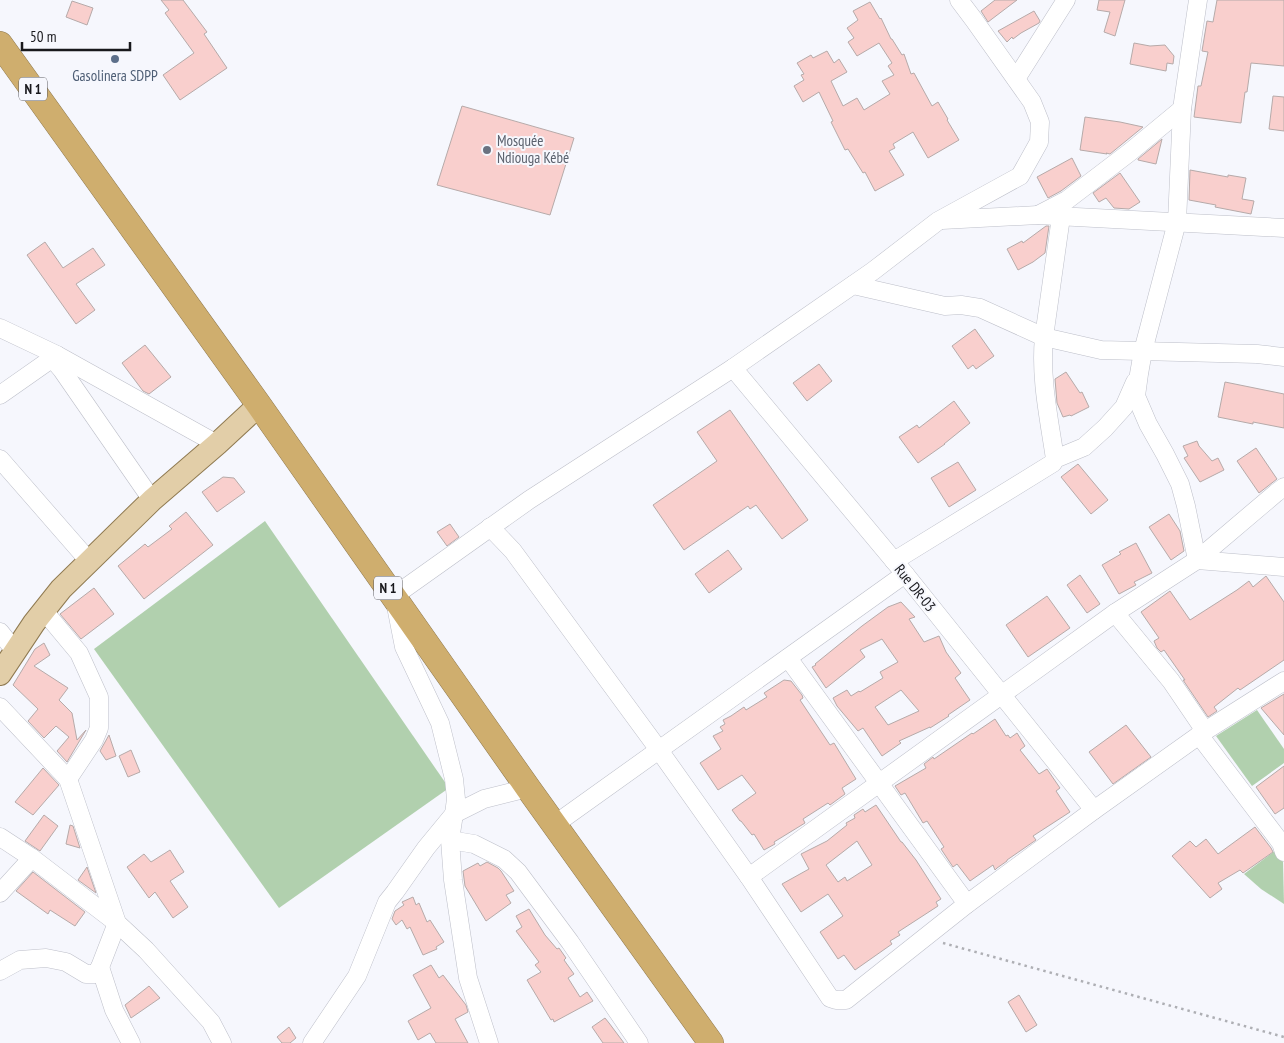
<svg xmlns="http://www.w3.org/2000/svg" width="1284" height="1043" font-family="'PT Sans Narrow',sans-serif">
	<style>
		.green { fill: #b1d0ae }
		.building { fill: #f9cfcd; stroke: #b6aaa9; fill-rule: evenodd }
		.lines { fill: none; stroke-linecap: round; stroke-linejoin: round }
		.minor-casing { stroke: #bdbfc9; stroke-width: 19 }
		.major-casing { stroke: #8f7a51; stroke-width: 24 }
		.highway-casing { stroke: #8f7a51; stroke-width: 26 }
		.path { stroke: #aeafb4; stroke-width: 2.5; stroke-dasharray: 2.5 4; stroke-linecap: butt }
		.minor { stroke: #fff; stroke-width: 18 }
		.major { stroke: #e2cea8; stroke-width: 22 }
		.highway { stroke: #cfae6e; stroke-width: 25 }
		.service-dot { fill: #5c6f8a; stroke: #f6f7fd; stroke-width: 2 }
		.worship-dot { fill: #6b7280; stroke: #f6f7fd; stroke-width: 2 }
		.labels { text-anchor: middle; stroke-width: 4; stroke-linejoin: round; paint-order: stroke }
		.shield { fill: #f6f7fd; stroke: #5b5b60; stroke-width: 1 }
		.shield-label { font-size: 14px; font-weight: bold; fill: #18181c }
		.service-label { font-size: 15px; fill: #4e5e75; stroke: #f6f7fd }
		.worship-label { font-size: 15px; fill: #5b616d; stroke: #f6f7fd; text-anchor: start }
		.street-label { font-size: 15px; fill: #18181c; stroke: #f6f7fd }
	</style>
	<rect width="100%" height="100%" fill="#f6f7fd"/>
	<g class="green">
		<polygon points="265,521 449,788 279,908 94,649"/>
		<polygon points="1257,710 1284,749 1284,763 1252,786 1216,736"/>
		<polygon points="1276,850 1283,862 1284,904 1261,889 1244,874"/>
	</g>
	<g class="building">
		<polygon points="161,0 183,0 207,32 204,34 227,68 180,100 163,75 194,53 165,13 169,10"/>
		<polygon points="995,0 1017,0 988,22 981,11"/>
		<polygon points="1099,0 1125,0 1115,36 1104,32 1110,12 1097,10"/>
		<polygon points="1217,0 1284,0 1284,66 1251,63 1247,92 1245,92 1241,123 1194,117 1198,86 1201,86 1208,52 1202,51 1207,21 1213,22"/>
		<polygon points="72,1 93,8 87,25 66,17"/>
		<polygon points="870,2 880,19 881,18 891,39 892,39 902,55 904,54 911,74 914,73 932,106 938,102 948,119 947,120 959,140 928,158 913,132 893,144 895,148 889,151 904,175 875,191 865,172 863,173 848,149 845,150 831,122 833,121 819,92 803,102 794,86 804,80 801,75 804,74 797,63 811,55 813,58 827,51 834,63 839,59 847,72 831,81 843,106 857,98 864,110 890,94 882,81 894,75 888,66 892,63 879,43 857,56 848,42 854,38 847,28 858,20 853,11"/>
		<polygon points="1034,11 1040,21 1039,23 1021,33 1013,39 1012,37 1007,42 998,31"/>
		<polygon points="1134,43 1150,46 1165,45 1174,56 1173,64 1167,63 1166,71 1130,64"/>
		<polygon points="1273,96 1284,97 1284,131 1269,129"/>
		<polygon points="462,106 574,138 550,215 437,185"/>
		<polygon points="1085,117 1120,122 1143,127 1110,154 1106,153 1107,154 1080,150"/>
		<polygon points="1162,139 1156,164 1138,160 1138,159"/>
		<polygon points="1072,158 1081,176 1061,191 1048,198 1037,177"/>
		<polygon points="1190,170 1228,177 1228,175 1246,178 1242,199 1254,201 1251,214 1215,207 1216,205 1189,200"/>
		<polygon points="1120,173 1140,202 1129,209 1114,208 1106,198 1099,202 1093,193"/>
		<polygon points="1046,226 1049,226 1045,253 1033,262 1018,270 1007,249 1022,241 1023,243"/>
		<polygon points="45,242 63,268 93,248 105,265 76,284 95,310 76,324 27,255"/>
		<polygon points="975,329 994,356 976,369 973,365 968,369 952,346"/>
		<polygon points="145,345 171,377 149,394 143,391 122,363"/>
		<polygon points="819,364 832,381 807,401 793,383"/>
		<polygon points="1066,372 1080,393 1082,392 1089,407 1071,416 1070,415 1063,417 1057,403 1055,379"/>
		<polygon points="1225,382 1284,394 1284,428 1253,422 1253,424 1218,417"/>
		<polygon points="954,401 970,423 944,444 945,444 918,463 899,437 917,425 919,428"/>
		<polygon points="730,410 808,520 782,539 756,505 750,509 748,506 684,550 653,505 717,461 697,432"/>
		<polygon points="1197,441 1199,446 1212,461 1218,458 1224,470 1200,482 1184,458 1188,456 1183,446"/>
		<polygon points="1256,448 1277,479 1259,493 1237,461"/>
		<polygon points="958,462 976,490 949,507 931,478"/>
		<polygon points="1078,464 1108,500 1091,514 1061,477"/>
		<polygon points="223,477 234,478 245,492 217,512 202,492"/>
		<polygon points="186,512 213,545 144,599 118,566 145,544 148,547 172,529 169,526"/>
		<polygon points="1169,514 1180,531 1184,551 1171,560 1149,527"/>
		<polygon points="450,524 459,537 447,546 437,532"/>
		<polygon points="1136,543 1152,573 1134,582 1136,585 1119,594 1102,565 1121,554 1119,552"/>
		<polygon points="728,550 742,569 709,593 695,574"/>
		<polygon points="1080,575 1100,604 1087,613 1067,585"/>
		<polygon points="1266,576 1284,602 1284,660 1240,690 1238,688 1214,707 1217,711 1208,717 1183,680 1185,680 1164,650 1161,652 1157,648 1154,641 1159,638 1141,612 1170,591 1190,620 1237,590 1249,581 1253,587"/>
		<polygon points="94,588 114,614 81,639 60,614"/>
		<polygon points="1047,596 1070,628 1028,657 1006,625"/>
		<path d="M901,602L915,617L909,619L924,642L939,636L946,652L961,673L955,678L970,700L948,715L949,716L930,728V727L899,741L901,743L882,756L863,728L858,731L837,706L833,698L847,690L851,696L859,691L860,692L883,678L880,672L898,662L882,639L860,650L865,657L826,688L812,667L816,665L815,664L862,626L888,607ZM901,690L919,711L888,725L875,707Z"/>
		<polygon points="44,643 50,655 34,666 68,688 59,700 72,713 77,740 86,730 67,762 57,751 69,737 56,726 44,738 28,721 38,709 13,685 35,649"/>
		<polygon points="784,680 791,681 802,695 803,698 800,700 830,745 834,743 856,779 842,788 845,794 830,805 828,803 803,819 805,823 774,842 775,844 764,850 754,834 752,835 741,821 740,821 732,810 756,793 742,775 718,790 700,763 721,749 713,736 723,731 720,727 725,724 723,720 731,716 744,707 746,710 767,697 764,693"/>
		<polygon points="1284,694 1284,735 1261,708"/>
		<polygon points="995,719 1006,736 1008,735 1010,738 1017,733 1025,746 1020,750 1039,774 1047,769 1060,788 1056,791 1070,812 1033,836 1036,840 1007,860 1007,861 997,868 995,870 993,865 970,881 957,864 953,867 941,849 944,847 927,821 923,823 905,793 901,795 895,786 926,768 924,764 933,757 934,759 972,733 973,734"/>
		<polygon points="1126,725 1151,757 1113,784 1089,752"/>
		<polygon points="109,735 116,756 106,760 100,751"/>
		<polygon points="131,750 140,772 128,777 119,756"/>
		<polygon points="1284,766 1284,808 1275,814 1256,787"/>
		<polygon points="43,768 59,785 33,815 15,802"/>
		<path d="M876,805L901,842H902L916,860L941,899L936,902L938,906L898,932L900,935L890,941L892,944L855,970L844,955L838,959L820,932L843,916L828,894L801,912L782,884L809,869L801,854L827,841L847,825L846,823L855,818L854,815L863,809L865,812ZM857,841L872,865L847,881L845,877L838,882L826,865Z"/>
		<polygon points="44,815 58,826 40,851 25,841"/>
		<polygon points="70,825 73,826 80,848 66,844"/>
		<polygon points="1255,827 1271,848 1273,852 1243,873 1240,870 1218,883 1222,889 1210,898 1172,856 1190,841 1196,847 1206,839 1218,854"/>
		<polygon points="170,850 184,872 170,881 188,907 173,918 155,892 149,898 127,867 144,854 151,862"/>
		<polygon points="487,862 498,868 501,871 514,891 506,895 511,903 486,921 465,886 463,871 478,863 480,866"/>
		<polygon points="87,867 96,893 78,880"/>
		<polygon points="33,872 85,912 75,926 50,910 48,914 16,891"/>
		<polygon points="413,897 416,905 419,903 427,922 430,920 444,942 436,947 437,949 423,955 410,927 407,929 402,920 396,925 392,919 395,911 404,905 402,902"/>
		<polygon points="529,909 545,935 557,949 559,948 566,958 564,960 574,974 568,978 580,997 587,992 593,1001 554,1022 553,1019 551,1020 527,980 541,972 535,965 539,962 516,931 522,927 516,916"/>
		<polygon points="431,965 439,978 443,975 466,1005 468,1012 455,1019 468,1043 436,1043 430,1033 418,1040 408,1021 431,1008 413,975"/>
		<polygon points="149,986 160,998 131,1018 125,1005"/>
		<polygon points="1019,995 1037,1025 1026,1032 1008,1002"/>
		<polygon points="605,1018 609,1023 624,1043 603,1043 592,1027"/>
		<polygon points="289,1027 296,1038 290,1043 282,1043 277,1037"/>
	</g>
	<g class="lines">
		<g class="minor-casing">
			<g id="minor">
				<polyline points="1198,0 1182,109 1177,222 1143,351 1139,374 1136,396 1148,424 1165,454 1180,484 1186,506 1197,560 1284,567"/>
				<polyline points="1016,79 1066,0"/>
				<polyline points="1038,215 1067,200 1130,152 1182,109"/>
				<polyline points="942,220 1038,215 1284,228"/>
				<polyline points="853,285 945,306 961,305 980,308 1044,337 1101,350 1257,354 1284,357"/>
				<polyline points="0,328 57,355 217,444"/>
				<polyline points="52,358 62,370 152,500"/>
				<polyline points="733,368 905,574 1094,810"/>
				<polyline points="0,395 57,355"/>
				<polyline points="0,459 89,561"/>
				<path d="M1055,459C1049,418 1040,378 1044,337L1061,217"/>
				<polyline points="490,527 513,551 659,750 749,877 830,998 836,1000 846,1000 967,904 1094,810 1205,731 1284,681"/>
				<polyline points="894,561 1053,463 1055,459 1084,447 1105,428 1124,407 1135,382"/>
				<polyline points="44,611 79,653 99,697 99,728 94,740 68,779"/>
				<polyline points="1115,613 1171,681 1205,731"/>
				<polyline points="0,632 15,651"/>
				<polyline points="788,658 967,904"/>
				<polyline points="0,707 68,779 117,923 100,967 96,974 86,974 66,962 46,958 20,960 0,971"/>
				<polyline points="1199,735 1281,843 1284,852"/>
				<polyline points="554,825 905,574"/>
				<polyline points="0,837 32,858 117,923 146,950 211,1022 222,1043"/>
				<polyline points="450,840 474,844 504,859 518,872 570,942 639,1043"/>
				<polyline points="749,877 1115,613 1197,560 1276,493 1284,487"/>
				<polyline points="0,893 32,858"/>
				<polyline points="100,967 114,1010 131,1043"/>
				<polyline points="312,1043 357,976 387,902 395,892 426,848 454,814 484,799 528,788"/>
				<polyline points="489,1043 468,978 453,880 450,840 454,814 456,799 454,779 440,723 404,647 394,596 529,500 733,368 873,271 938,221 1020,176 1039,142 1040,122 1032,102 974,20 959,0"/>
			</g>
		</g>
		<g class="major-casing">
			<polyline id="major" points="0,674 34,623 61,589 152,500 217,444 259,405"/>
		</g>
		<g class="highway-casing">
			<polyline id="highway" points="0,44 259,405 528,788 711,1043"/>
		</g>
		<polyline class="path" points="943,943 1284,1037"/>
		<use href="#minor" class="minor"/>
		<use href="#major" class="major"/>
		<use href="#highway" class="highway"/>
	</g>
	<circle class="service-dot" cx="115" cy="59" r="5"/>
	<circle class="worship-dot" cx="487" cy="150" r="5"/>
	<g class="labels">
		<g class="shield">
			<rect x="19" y="77.5" width="28" height="23" rx="4"/>
			<rect x="374" y="576.5" width="28" height="23" rx="4"/>
		</g>
		<g class="shield-label">
			<text x="33" y="94">N 1</text>
			<text x="388" y="593">N 1</text>
		</g>
		<g class="service-label">
			<text x="115" y="81">Gasolinera SDPP</text>
		</g>
		<g class="worship-label">
			<text x="497" y="146">Mosquée<tspan x="497" dy="17">Ndiouga Kébé</tspan></text>
		</g>
		<g class="street-label">
			<text transform="translate(915 588) rotate(51)" y="5">Rue DR-03</text>
		</g>
	</g>
	<path d="M22 42v8h108v-8" fill="none" stroke="#18181c" stroke-width="2.5"/>
	<text x="30" y="42" font-size="15" fill="#18181c" stroke="#f6f7fd" stroke-width="4" paint-order="stroke">50 m</text>
</svg>
